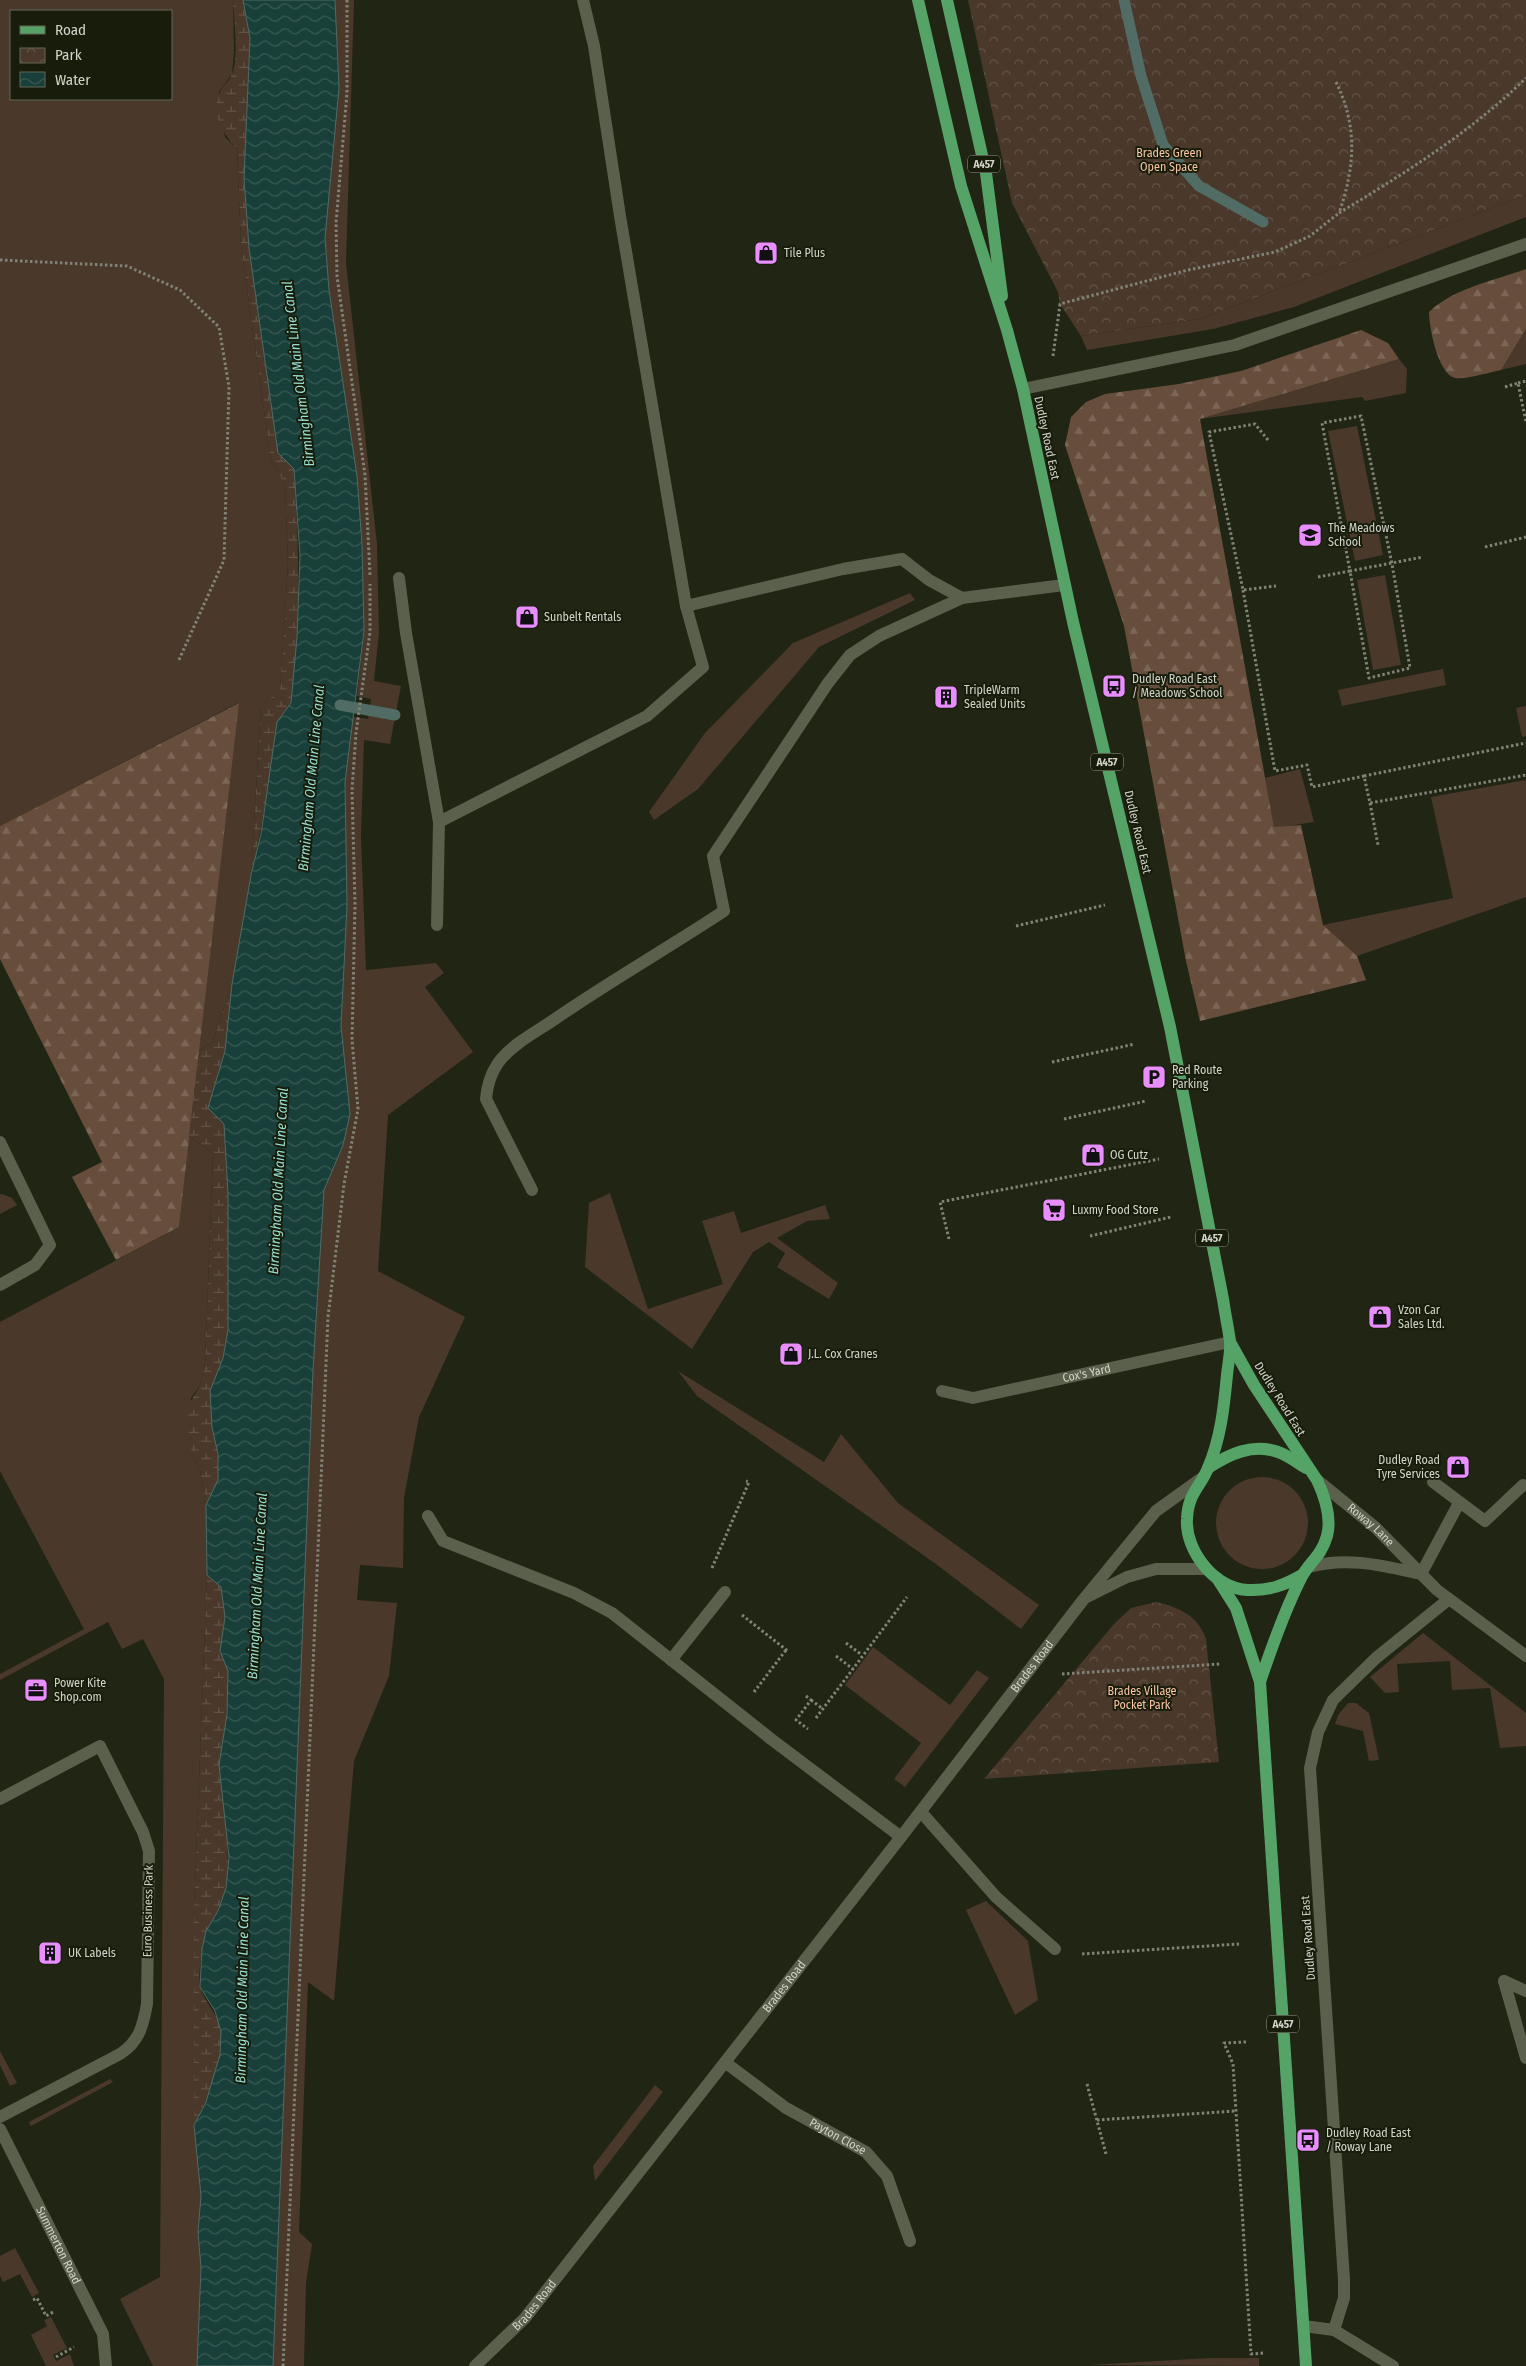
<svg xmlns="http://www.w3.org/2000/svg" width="1526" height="2366" font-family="'Fira Sans Condensed',sans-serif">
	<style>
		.green { fill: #4a382b; fill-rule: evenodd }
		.forest { fill: url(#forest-firs) }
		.wetland { fill: url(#wetland-marsh) }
		.park { fill: url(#park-crowns) }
		.water { fill: url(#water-waves); stroke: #506c64 }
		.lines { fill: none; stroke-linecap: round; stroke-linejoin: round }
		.stream { stroke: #506c64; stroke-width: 11 }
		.path { stroke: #808375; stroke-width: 3; stroke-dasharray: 2.5 2.5; stroke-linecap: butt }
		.minor { stroke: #5b604c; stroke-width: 12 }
		.major { stroke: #55a366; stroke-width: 12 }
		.labels { text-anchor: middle; stroke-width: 4; stroke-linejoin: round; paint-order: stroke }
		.shield { fill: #181c0b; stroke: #9a9d90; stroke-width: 1 }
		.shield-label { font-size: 11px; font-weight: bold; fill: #d1d4c9 }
		.park-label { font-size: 12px; fill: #f8c4a2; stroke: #181c0b }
		.poi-label { font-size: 12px; fill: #d1d4c9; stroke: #181c0b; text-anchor: start }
		.street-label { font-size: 12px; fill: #d1d4c9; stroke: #181c0b }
		.water-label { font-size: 14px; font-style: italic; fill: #96ded1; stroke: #181c0b }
	</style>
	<defs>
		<pattern id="forest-firs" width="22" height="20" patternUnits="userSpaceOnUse" patternTransform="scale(1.25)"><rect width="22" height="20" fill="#674d3b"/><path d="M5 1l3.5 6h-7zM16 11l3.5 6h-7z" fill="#7c6656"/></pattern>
		<pattern id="wetland-marsh" width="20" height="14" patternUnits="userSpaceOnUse" patternTransform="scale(1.25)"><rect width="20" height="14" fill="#4a382b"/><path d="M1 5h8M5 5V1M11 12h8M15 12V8" fill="none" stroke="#635448"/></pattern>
		<pattern id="park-crowns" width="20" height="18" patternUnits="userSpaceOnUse" patternTransform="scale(1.25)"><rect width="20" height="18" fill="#4a382b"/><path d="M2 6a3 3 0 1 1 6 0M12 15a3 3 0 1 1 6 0" fill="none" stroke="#635448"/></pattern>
		<pattern id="water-waves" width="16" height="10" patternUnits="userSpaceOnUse" patternTransform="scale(1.25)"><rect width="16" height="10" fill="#183f39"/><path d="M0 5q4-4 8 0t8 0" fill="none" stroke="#395a54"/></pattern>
	</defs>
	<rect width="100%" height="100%" fill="#212514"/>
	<g class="green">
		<path d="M0,0H233L234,52L232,74L219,92L225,137L237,149L241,245L271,461L285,484L288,564L280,691L261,706L251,875L232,984L213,1041L199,1051L238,703L0,826ZM11,11H171V99H11Z"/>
		<polygon points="335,0 354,0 346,263 377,544 379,633 374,681 401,686 390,744 364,740 361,837 366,970 436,963 444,973 425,987 473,1052 388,1115 378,1271 465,1317 419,1417 404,1498 403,1568 360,1565 357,1600 397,1603 389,1676 354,1761 334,2001 308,1982 299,2232 312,2244 306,2283 304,2366 273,2366 313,1370 324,1190 343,1145 350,1114 341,1026 347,906 345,782 353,717 368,719 371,699 357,696 364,631 362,544 357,476 329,290 325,238 339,88"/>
		<polygon points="1526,195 1526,217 1294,307 1213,329 1087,350 1081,336 1200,319"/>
		<polygon points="1526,329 1526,364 1501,370"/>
		<polygon points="1399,359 1407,369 1406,393 1365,401 1362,397 1200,419"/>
		<polygon points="1357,426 1383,555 1355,561 1328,431"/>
		<polygon points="1385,575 1401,665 1373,670 1357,580"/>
		<polygon points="910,593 915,600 819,647 698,789 654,820 649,812 705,733 793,643"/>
		<polygon points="1443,669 1446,685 1342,706 1338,690"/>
		<polygon points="1526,706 1526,736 1522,737 1516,708"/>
		<polygon points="1300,769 1314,822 1274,828 1265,778"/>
		<polygon points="1526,780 1526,897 1357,956 1366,980 1200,1021 1323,925 1453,898 1431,797"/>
		<polygon points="189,1136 213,1153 205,1364 200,1385 191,1398 192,1454 200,1470 206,1505 207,1575 194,1910 194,2125 201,2196 198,2232 201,2268 197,2366 153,2366 120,2299 160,2277 164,1679 143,1639 122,1649 108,1622 0,1680 0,1674 84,1629 0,1471 0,1322 179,1227"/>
		<polygon points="610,1193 648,1309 723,1284 702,1221 734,1211 741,1233 825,1205 830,1219 807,1221 777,1238 838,1283 829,1299 777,1267 785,1253 769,1242 753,1252 692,1349 585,1267 589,1203"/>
		<polygon points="2,1194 12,1198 17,1205 0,1214 0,1195"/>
		<polygon points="678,1371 824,1462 841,1434 898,1503 1039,1605 1021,1629 936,1564 697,1396"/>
		<circle cx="1262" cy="1523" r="46"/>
		<polygon points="1423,1633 1526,1713 1526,1746 1500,1748 1490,1688 1452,1690 1450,1661 1397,1664 1399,1692 1385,1693 1370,1677"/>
		<polygon points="873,1647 950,1705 977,1670 989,1678 905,1787 894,1779 921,1743 845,1685"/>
		<polygon points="1348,1703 1356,1703 1369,1713 1379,1760 1369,1761 1363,1731 1335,1724 1338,1715"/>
		<polygon points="986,1901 1028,1941 1038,2000 1015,2015 966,1910"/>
		<polygon points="0,2051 17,2083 10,2086 0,2065"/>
		<polygon points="110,2079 113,2082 31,2126 29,2122"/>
		<polygon points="655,2085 663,2092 595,2181 593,2166"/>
		<polygon points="15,2248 39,2293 32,2297 20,2274 3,2282 0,2276 0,2256"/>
		<polygon points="51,2317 67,2348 53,2355 56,2361 70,2354 74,2366 46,2366 31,2335 47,2326 44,2320"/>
		<polygon points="1209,2358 1259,2358 1259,2366 1090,2365"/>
	</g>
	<g class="forest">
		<path d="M1526,269V329L1501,370C1491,372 1464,380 1455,378C1438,374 1429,327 1429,312C1454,288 1493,281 1526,269Z"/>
		<polygon points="1361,330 1388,343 1399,359 1200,419 1274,827 1301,825 1323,925 1357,956 1366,980 1200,1021 1186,961 1124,626 1065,445 1071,417 1086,402 1105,394 1179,384 1241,371"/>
		<polygon points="239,703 179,1227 116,1260 72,1177 102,1162 0,959 0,826"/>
	</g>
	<g class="wetland">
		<path d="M233,0H243L250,38L244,178L249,248L278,453L294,469C299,546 301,623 291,700C290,710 279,716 277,726C269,776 263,826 251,875L261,706L280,690L288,564L285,484L271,461L241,245L237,149C223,134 209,111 221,90C224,85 230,80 232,74C239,56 234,20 233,0Z"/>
		<polygon points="232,984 225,1051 208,1108 224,1124 228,1194 228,1330 223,1358 210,1391 212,1427 218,1454 218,1480 206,1505 200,1470 192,1454 187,1430 187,1408 200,1385 205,1364 213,1153 189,1136 199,1051 213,1041"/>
		<path d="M207,1575L221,1587L225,1617L220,1651L228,1671C226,1719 225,1767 226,1815C226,1839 230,1862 226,1886C223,1910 205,1926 202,1949C201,1960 198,1977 200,1987C204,2002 219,2014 221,2032C225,2063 208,2098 194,2125V1910Z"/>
	</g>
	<g class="park">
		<polygon points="968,0 1526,0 1526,195 1200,319 1081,336 1060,304 1058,292 1012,203"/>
		<path d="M1156,1602C1179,1607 1198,1616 1206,1639L1219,1762L984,1779L1114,1624L1131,1608Z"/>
	</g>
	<polygon class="water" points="243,0 335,0 339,88 325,238 329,290 357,476 362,544 364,631 345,782 347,906 341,1026 350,1114 343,1145 324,1190 313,1370 273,2366 197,2366 201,2268 198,2232 201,2196 194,2125 206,2102 213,2078 220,2055 221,2032 215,2011 200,1987 202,1949 206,1931 218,1911 226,1888 229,1857 219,1765 227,1714 228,1671 220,1651 225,1617 221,1587 207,1575 206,1505 218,1480 218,1454 212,1427 210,1391 223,1358 228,1330 228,1194 224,1124 208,1108 225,1051 232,984 251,875 261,834 277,722 291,703 297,637 300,556 294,469 278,453 249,248 244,178 250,38"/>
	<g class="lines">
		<g class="stream">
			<polyline points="1124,0 1141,76 1163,145 1199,186 1263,222"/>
			<polyline points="340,705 395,715"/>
		</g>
		<g class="path">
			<polyline points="347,0 347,93 336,223 337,276 365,475 370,575"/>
			<path d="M1336,82C1358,127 1355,167 1339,213C1405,173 1471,132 1526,78"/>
			<polyline points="0,260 127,266 180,290 219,327 229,387 224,560 178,662"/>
			<polyline points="1053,356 1060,304 1188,270 1275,252 1310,236 1339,213"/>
			<polyline points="1518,383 1526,381"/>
			<polyline points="1505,387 1518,383 1526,422"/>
			<polyline points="1268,440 1255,424 1209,432 1243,590 1276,586"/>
			<polyline points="1485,547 1526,537"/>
			<polyline points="1318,577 1350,571 1369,678 1410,668 1392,564 1361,416 1322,423 1350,571 1423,557"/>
			<polyline points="1243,590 1275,771 1307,765 1312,787 1364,776 1370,803 1526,775"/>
			<polyline points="1364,776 1526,743"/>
			<polyline points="1370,803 1378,845"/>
			<polyline points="1016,926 1105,905"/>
			<polyline points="1052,1062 1135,1044"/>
			<polyline points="1064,1119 1146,1101"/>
			<polyline points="1090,1236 1171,1217"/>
			<polyline points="949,1239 940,1202 1159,1159"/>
			<polyline points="712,1568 749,1482 746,1481"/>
			<polyline points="742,1615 789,1652"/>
			<polyline points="846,1643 862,1655"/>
			<polyline points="836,1656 853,1669"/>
			<polyline points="1062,1674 1220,1664"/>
			<polyline points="754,1692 786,1650"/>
			<polyline points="806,1696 811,1700 796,1720 808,1729"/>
			<polyline points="811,1700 823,1709"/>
			<polyline points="816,1718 907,1597"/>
			<polyline points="1082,1954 1239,1944"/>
			<polyline points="1246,2042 1224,2043 1233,2064 1251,2354 1264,2353"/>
			<polyline points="1087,2084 1106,2154"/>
			<polyline points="1097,2120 1236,2111"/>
			<polyline points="33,2300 37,2298 46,2316 55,2311"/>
			<polyline points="56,2357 74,2347"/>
			<polyline points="283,2366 328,1317 344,1184 358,1109 352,1040 355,904 352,790 356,733 370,632 370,584"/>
		</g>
		<g class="minor">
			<polyline points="1023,389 1235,345 1526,244"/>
			<polyline points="399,578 406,633 439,822 437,925"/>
			<polyline points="686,606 843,569 902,559 929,580 962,598 1064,585"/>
			<polyline points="439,822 647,716 703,667 686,606 620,216 594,46 583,0"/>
			<polyline points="0,1142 50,1245 35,1265 0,1285"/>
			<path d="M532,1190L486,1099C487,1085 490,1075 498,1063C512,1044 536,1032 555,1019C610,981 668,948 724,911L713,856L828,683L850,655L879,636L962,598"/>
			<path id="s1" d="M942,1391L973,1398L1230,1342"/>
			<path id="s2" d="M1317,1480L1376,1528L1437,1590L1526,1656"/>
			<polyline points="1433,1482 1485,1521 1523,1485"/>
			<polyline points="428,1516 443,1541 574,1593 612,1613 771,1739 901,1837"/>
			<path d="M1309,1567C1347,1556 1384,1566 1421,1574"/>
			<polyline points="1421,1574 1459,1503"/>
			<polyline points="1087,1597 1127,1577 1156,1569 1206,1569"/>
			<polyline points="671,1660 725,1592"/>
			<path d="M0,1799L100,1746L143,1832L149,1851L147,2004C143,2026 139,2042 120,2054L0,2117"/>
			<polyline points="921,1812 996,1897 1055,1949"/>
			<polyline points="1504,1981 1526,2058"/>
			<polyline points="1504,1981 1526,1991"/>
			<path id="s3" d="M726,2063L786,2108L866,2152L887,2176L910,2241"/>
			<path id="s4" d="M0,2129L103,2334L106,2366"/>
			<polyline points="1304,2326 1334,2330 1393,2366"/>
			<polyline points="1334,2330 1344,2298 1344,2280 1310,1768 1318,1732 1333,1700 1376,1658 1449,1599"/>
			<path id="s5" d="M475,2366L525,2318L901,1837L1083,1600L1156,1511L1202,1478"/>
		</g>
		<g class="major">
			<path d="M918,0L961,186L1007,330L1023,389L1073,622L1170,1027L1223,1299C1225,1313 1228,1327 1230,1341C1231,1352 1228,1364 1227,1375C1224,1406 1221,1438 1208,1468C1200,1488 1188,1493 1187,1519C1185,1551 1215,1589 1248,1590C1269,1591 1285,1585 1302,1575"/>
			<polyline points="947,0 986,173 1002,296"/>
			<path d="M1230,1342L1254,1385L1317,1480C1325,1497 1332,1517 1327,1536C1321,1557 1309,1562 1301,1578C1284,1612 1272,1646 1260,1682"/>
			<path d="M1208,1468C1229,1454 1253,1443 1278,1452C1288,1455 1297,1463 1306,1468"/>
			<polyline points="1217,1578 1236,1608 1260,1682 1306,2366"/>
		</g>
	</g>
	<defs>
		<g id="shop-square" transform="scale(1.25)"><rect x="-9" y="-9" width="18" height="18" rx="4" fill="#e88eff" stroke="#181c0b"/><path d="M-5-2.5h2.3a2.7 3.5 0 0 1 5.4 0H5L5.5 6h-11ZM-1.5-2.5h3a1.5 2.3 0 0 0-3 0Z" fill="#111"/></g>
		<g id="school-square" transform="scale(1.25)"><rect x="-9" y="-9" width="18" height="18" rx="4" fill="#e88eff" stroke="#181c0b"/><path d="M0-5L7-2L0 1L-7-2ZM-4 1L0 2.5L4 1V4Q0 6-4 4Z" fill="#111"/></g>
		<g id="bus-square" transform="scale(1.25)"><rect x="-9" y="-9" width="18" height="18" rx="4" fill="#e88eff" stroke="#181c0b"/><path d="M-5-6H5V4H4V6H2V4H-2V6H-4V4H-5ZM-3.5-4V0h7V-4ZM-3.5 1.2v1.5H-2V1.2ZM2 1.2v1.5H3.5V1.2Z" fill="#111"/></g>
		<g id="building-square" transform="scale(1.25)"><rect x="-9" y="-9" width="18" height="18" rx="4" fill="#e88eff" stroke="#181c0b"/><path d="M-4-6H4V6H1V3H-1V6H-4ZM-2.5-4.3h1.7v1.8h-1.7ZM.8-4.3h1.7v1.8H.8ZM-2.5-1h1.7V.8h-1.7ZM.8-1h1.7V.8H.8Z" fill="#111"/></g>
		<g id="parking-square" transform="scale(1.25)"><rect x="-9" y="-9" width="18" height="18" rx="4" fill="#e88eff" stroke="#181c0b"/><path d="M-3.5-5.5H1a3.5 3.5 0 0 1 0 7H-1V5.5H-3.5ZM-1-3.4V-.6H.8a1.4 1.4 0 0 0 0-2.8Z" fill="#111"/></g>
		<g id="supermarket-square" transform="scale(1.25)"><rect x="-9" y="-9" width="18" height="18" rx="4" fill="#e88eff" stroke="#181c0b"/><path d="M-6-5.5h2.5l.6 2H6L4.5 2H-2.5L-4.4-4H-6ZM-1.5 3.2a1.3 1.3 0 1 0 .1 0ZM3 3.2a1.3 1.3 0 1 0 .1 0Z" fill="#111"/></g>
		<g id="office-square" transform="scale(1.25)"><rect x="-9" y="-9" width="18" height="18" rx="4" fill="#e88eff" stroke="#181c0b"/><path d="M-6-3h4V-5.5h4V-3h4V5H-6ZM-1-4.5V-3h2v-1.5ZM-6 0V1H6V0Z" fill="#111"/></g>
	</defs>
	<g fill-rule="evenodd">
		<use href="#shop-square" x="766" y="253"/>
		<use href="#school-square" x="1310" y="535"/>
		<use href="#shop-square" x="527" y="617"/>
		<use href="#bus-square" x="1114" y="686"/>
		<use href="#building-square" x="946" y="697"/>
		<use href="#parking-square" x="1154" y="1077"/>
		<use href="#shop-square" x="1093" y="1155"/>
		<use href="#supermarket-square" x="1054" y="1210"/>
		<use href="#shop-square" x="1380" y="1317"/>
		<use href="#shop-square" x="791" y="1354"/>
		<use href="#shop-square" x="1458" y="1467"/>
		<use href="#office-square" x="36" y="1690"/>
		<use href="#building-square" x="50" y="1953"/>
		<use href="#bus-square" x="1308" y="2140"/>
	</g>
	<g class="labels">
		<g class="shield">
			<rect x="968" y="155.5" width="32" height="17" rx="4"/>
			<rect x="1091" y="753.5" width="32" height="17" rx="4"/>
			<rect x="1196" y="1229.5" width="32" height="17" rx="4"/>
			<rect x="1267" y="2015.5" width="32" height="17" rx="4"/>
		</g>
		<g class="shield-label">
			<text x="984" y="168">A457</text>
			<text x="1107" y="766">A457</text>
			<text x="1212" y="1242">A457</text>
			<text x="1283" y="2028">A457</text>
		</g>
		<g class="park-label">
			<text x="1169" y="157">Brades Green<tspan x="1169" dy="14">Open Space</tspan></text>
			<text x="1142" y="1695">Brades Village<tspan x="1142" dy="14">Pocket Park</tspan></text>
		</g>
		<g class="poi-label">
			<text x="784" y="257">Tile Plus</text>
			<text x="1328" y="532">The Meadows<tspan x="1328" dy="14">School</tspan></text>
			<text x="544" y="621">Sunbelt Rentals</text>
			<text x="1132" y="683">Dudley Road East<tspan x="1132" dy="14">/ Meadows School</tspan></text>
			<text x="964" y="694">TripleWarm<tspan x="964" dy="14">Sealed Units</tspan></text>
			<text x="1172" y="1074">Red Route<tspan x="1172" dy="14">Parking</tspan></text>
			<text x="1110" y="1159">OG Cutz</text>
			<text x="1072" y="1214">Luxmy Food Store</text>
			<text x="1398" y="1314">Vzon Car<tspan x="1398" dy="14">Sales Ltd.</tspan></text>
			<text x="808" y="1358">J.L. Cox Cranes</text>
			<text x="1440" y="1464" text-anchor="end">Dudley Road<tspan x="1440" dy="14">Tyre Services</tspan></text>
			<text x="54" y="1687">Power Kite<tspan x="54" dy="14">Shop.com</tspan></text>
			<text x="68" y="1957">UK Labels</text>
			<text x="1326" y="2137">Dudley Road East<tspan x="1326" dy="14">/ Roway Lane</tspan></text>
		</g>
		<g class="street-label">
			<text transform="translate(1047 438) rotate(78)" y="4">Dudley Road East</text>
			<text transform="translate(1138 832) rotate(77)" y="4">Dudley Road East</text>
			<text dy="4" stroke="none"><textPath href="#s1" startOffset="148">Cox's Yard</textPath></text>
			<text transform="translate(1280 1399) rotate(58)" y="4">Dudley Road East</text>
			<text dy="4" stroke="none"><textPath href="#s2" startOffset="70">Roway Lane</textPath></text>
			<text dy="4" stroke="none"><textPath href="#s5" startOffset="895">Brades Road</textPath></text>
			<text transform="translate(148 1911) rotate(-89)" y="4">Euro Business Park</text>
			<text transform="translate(1308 1938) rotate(-94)" y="4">Dudley Road East</text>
			<text dy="4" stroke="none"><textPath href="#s5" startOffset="490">Brades Road</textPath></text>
			<text dy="4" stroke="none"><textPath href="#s3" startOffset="134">Payton Close</textPath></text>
			<text dy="4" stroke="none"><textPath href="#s4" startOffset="130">Summerton Road</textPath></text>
			<text dy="4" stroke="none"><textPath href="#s5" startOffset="85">Brades Road</textPath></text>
		</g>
		<g class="water-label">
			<text transform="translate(298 374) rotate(-97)" y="5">Birmingham Old Main Line Canal</text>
			<text transform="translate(311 778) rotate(-85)" y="5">Birmingham Old Main Line Canal</text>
			<text transform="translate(278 1181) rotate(-87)" y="5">Birmingham Old Main Line Canal</text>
			<text transform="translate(257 1586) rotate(-87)" y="5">Birmingham Old Main Line Canal</text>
			<text transform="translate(242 1990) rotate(-89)" y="5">Birmingham Old Main Line Canal</text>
		</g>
	</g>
	<rect x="10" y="10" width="162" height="90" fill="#181c0b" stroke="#626657"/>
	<rect x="20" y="26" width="25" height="8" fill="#55a366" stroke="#626657"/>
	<text x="55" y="35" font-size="15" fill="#d1d4c9">Road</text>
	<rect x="20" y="48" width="25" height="15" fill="url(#park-crowns)" stroke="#626657"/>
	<text x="55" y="60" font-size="15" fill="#d1d4c9">Park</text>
	<rect x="20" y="72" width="25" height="15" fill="url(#water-waves)" stroke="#626657"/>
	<text x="55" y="85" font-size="15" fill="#d1d4c9">Water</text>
</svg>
